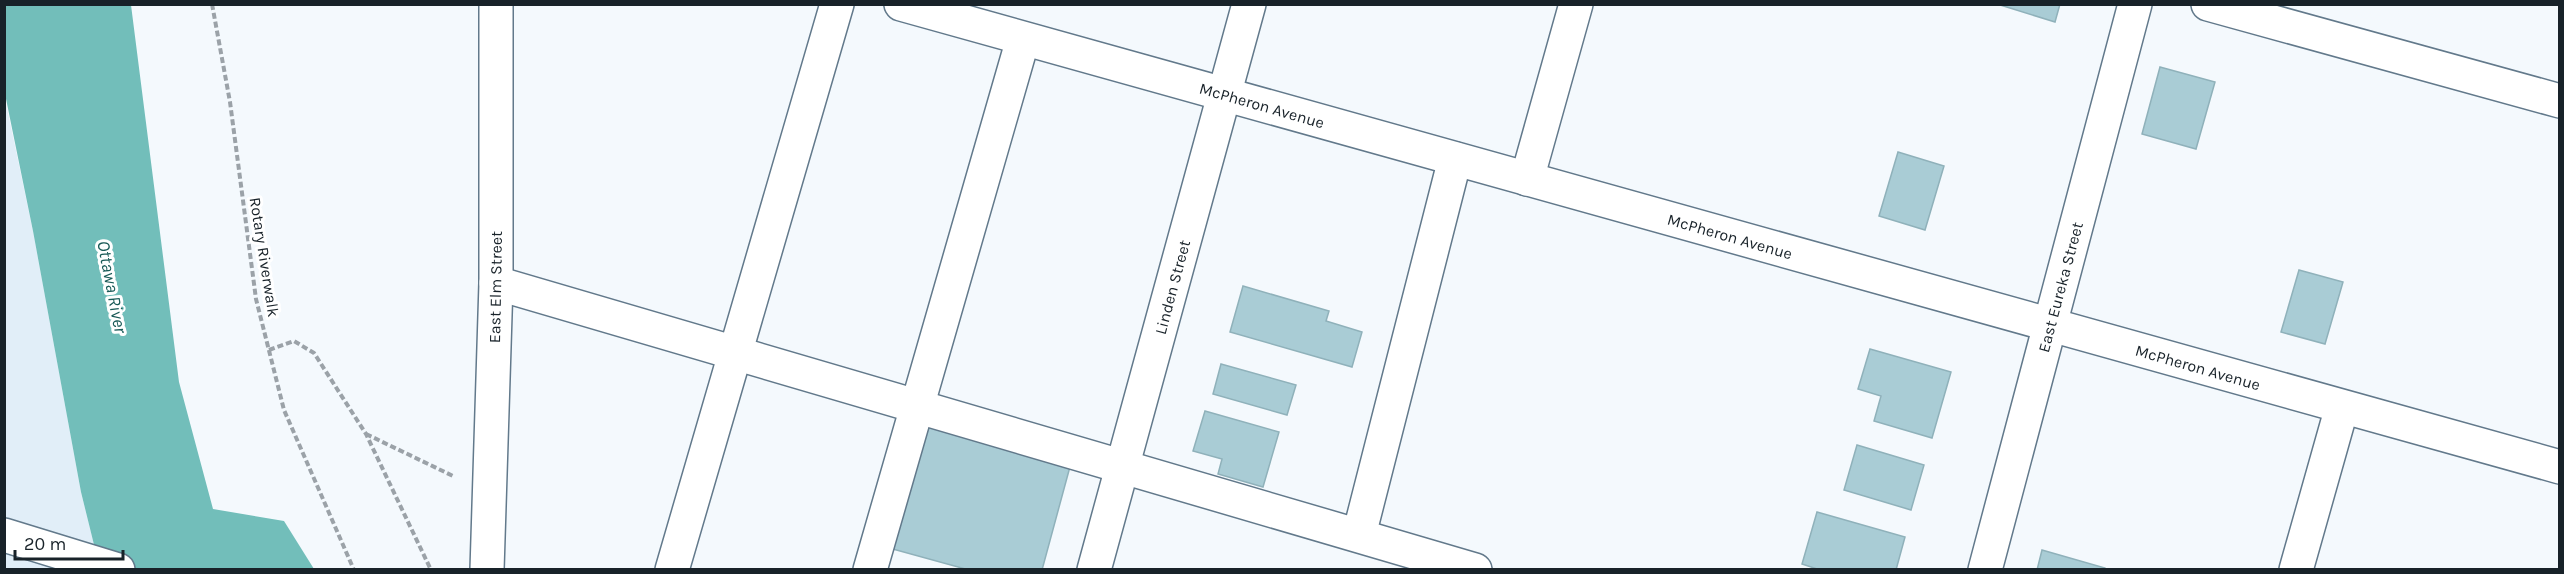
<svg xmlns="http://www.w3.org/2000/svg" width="2564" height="574" font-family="Karla,sans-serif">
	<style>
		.built { fill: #e1eef8 }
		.water { fill: #72beba }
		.building { fill: #a9ccd5; stroke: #8fb1ba; stroke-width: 1.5 }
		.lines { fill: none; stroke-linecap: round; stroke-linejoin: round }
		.minor-casing { stroke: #62798b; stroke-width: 36 }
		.major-casing { stroke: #62798b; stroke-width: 36 }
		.path { stroke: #9ba2a8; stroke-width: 4; stroke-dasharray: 6 3; stroke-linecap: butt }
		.minor { stroke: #fff; stroke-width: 33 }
		.major { stroke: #fff; stroke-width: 33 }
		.labels { text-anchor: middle; stroke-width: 6; stroke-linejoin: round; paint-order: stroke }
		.street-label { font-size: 16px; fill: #182229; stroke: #fff }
		.water-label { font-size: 18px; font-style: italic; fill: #195a57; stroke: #fff }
	</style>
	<rect width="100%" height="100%" fill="#f4f9fd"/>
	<polygon class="built" points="4,94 33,231 81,492 100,569 5,569"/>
	<polygon class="water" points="4,5 131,5 179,382 213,509 284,521 314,569 100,569 81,492 33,231 5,94"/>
	<g class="building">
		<polygon points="1997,4 2060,4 2055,22"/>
		<polygon points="2160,67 2215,82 2196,149 2142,134"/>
		<polygon points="1898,152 1944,166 1925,230 1879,216"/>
		<polygon points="2299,270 2343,282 2325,344 2281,332"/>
		<polygon points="1243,286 1329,311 1326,321 1362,332 1352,367 1230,332"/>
		<polygon points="1870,349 1951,372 1932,438 1874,421 1881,396 1858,389"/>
		<polygon points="1221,364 1296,385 1287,415 1213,394"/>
		<polygon points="1205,411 1279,432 1263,487 1218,474 1222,459 1193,451"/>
		<polygon points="923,423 1071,463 1042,570 969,570 889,548"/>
		<polygon points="1857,445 1924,465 1911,510 1844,490"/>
		<polygon points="1817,512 1905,537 1896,570 1820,570 1802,564"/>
		<polygon points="2042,550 2105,568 2105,570 2037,570"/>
	</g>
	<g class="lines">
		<g class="minor-casing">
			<g id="minor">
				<polyline points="901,4 2560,467"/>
				<polyline points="2208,4 2560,101"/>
				<polyline points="1527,179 1576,4"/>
				<polyline points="496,283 1475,570"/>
				<polyline points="4,535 118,570"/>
				<polyline points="1359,535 1455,159"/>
				<polyline points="672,570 837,4"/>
				<polyline points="870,570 1023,39"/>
				<polyline points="1094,570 1249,4"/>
				<polyline points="1985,570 2135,4"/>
				<polyline points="2296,570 2342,407"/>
			</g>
		</g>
		<g class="major-casing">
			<polyline id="major" points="487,570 496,283 496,4"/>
		</g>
		<g class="path">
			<polyline points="212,4 230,102 256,299 284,410 354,570"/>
			<polyline points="269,350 294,341 314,353 366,434 431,570"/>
			<polyline points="366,434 453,476"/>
		</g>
		<use href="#minor" class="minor"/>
		<use href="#major" class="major"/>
	</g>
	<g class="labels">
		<g class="street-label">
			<text transform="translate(1262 105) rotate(16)" y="6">McPheron Avenue</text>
			<text transform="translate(1730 236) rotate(16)" y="6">McPheron Avenue</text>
			<text transform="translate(265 257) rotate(81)" y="6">Rotary Riverwalk</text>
			<text transform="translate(495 287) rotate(-89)" y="6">East Elm Street</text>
			<text transform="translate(1172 287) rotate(-75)" y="6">Linden Street</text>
			<text transform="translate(2060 287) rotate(-75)" y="6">East Eureka Street</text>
			<text transform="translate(2198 367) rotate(16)" y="6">McPheron Avenue</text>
		</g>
		<g class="water-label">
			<text transform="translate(112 287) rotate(79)" y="6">Ottawa River</text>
		</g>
	</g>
	<rect width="2564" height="574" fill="none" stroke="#182229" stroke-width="12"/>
	<path d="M15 550v9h108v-9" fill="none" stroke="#182229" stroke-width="3"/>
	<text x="24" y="550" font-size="18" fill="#182229" stroke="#ffffff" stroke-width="4.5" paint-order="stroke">20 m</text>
</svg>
